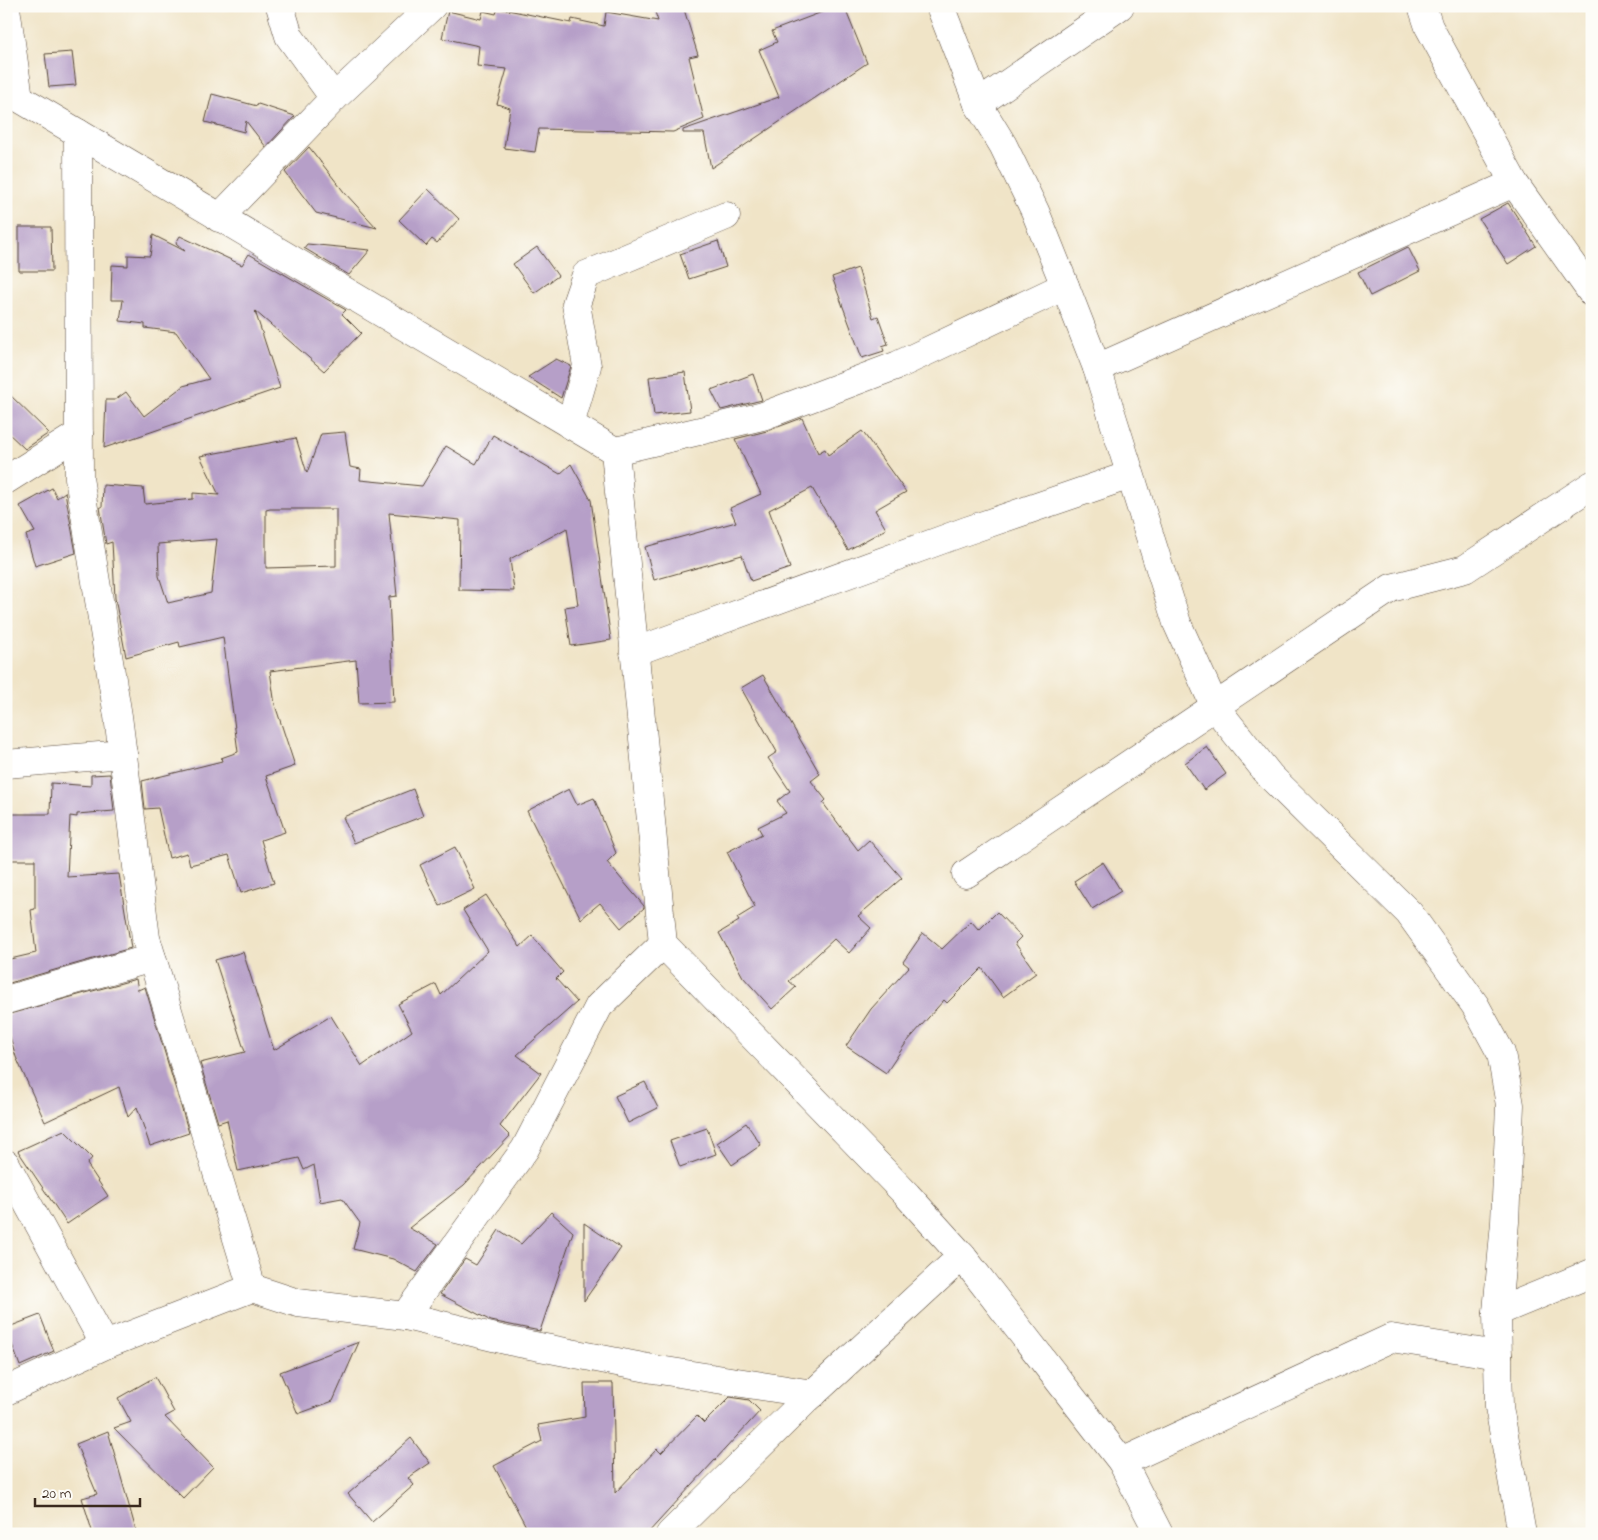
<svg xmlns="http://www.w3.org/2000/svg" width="1598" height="1540" font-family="'Indie Flower',sans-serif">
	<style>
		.building { fill: #b69fc8; fill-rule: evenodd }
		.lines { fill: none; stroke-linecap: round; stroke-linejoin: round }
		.minor-casing { stroke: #564637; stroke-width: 29 }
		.minor { stroke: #fff; stroke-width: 28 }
	</style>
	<rect width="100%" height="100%" fill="#fdfcf7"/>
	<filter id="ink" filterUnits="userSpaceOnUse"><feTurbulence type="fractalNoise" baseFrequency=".02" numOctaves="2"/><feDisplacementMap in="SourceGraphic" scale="10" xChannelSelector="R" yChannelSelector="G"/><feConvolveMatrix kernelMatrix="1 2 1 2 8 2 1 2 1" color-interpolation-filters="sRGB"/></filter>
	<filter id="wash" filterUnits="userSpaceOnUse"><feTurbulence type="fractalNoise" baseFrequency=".0096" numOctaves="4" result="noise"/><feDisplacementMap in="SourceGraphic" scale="20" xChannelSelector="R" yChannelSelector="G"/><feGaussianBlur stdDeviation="1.12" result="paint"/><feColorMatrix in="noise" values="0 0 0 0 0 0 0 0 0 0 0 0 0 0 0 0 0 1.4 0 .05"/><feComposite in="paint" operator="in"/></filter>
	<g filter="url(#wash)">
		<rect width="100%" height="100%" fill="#f0e4c7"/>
		<g id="blocks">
			<g class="building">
				<polygon points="653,6 683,6 698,55 689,57 704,119 673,132 539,129 535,152 504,148 510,108 497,104 507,69 477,66 479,46 442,38 448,11 481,19 483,11 496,14 498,8 571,23 572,19 604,26 606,12 658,21"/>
				<polygon points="838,6 844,6 867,63 711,168 704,133 683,133 683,130 779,97 759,50 777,42 772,31"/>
				<polygon points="72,52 76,85 49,87 45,54"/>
				<polygon points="212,94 257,106 258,104 295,116 266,147 246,121 244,132 205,122"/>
				<polygon points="309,147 344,192 377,228 316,213 285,172"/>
				<polygon points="428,189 459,219 437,243 432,239 426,246 399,220"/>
				<polygon points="1508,203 1536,246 1508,264 1479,219"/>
				<polygon points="19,227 51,227 52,271 19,271"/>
				<polygon points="153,235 185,251 176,243 180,236 242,265 249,254 346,310 342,314 361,333 324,371 255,311 280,388 104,448 106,400 115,400 126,392 144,416 183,386 209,379 176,332 145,328 145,324 120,321 123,300 111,300 112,265 128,266 128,255 150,256"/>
				<polygon points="718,241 726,267 689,279 680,254"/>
				<polygon points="307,244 370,250 349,275 304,248"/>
				<polygon points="537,247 558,276 534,293 513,264"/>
				<polygon points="1408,247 1420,271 1370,296 1358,272"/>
				<polygon points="858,268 873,318 878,316 888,344 882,346 884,351 862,358 832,277"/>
				<polygon points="556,359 571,366 561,398 528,377"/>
				<polygon points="685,372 690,411 654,415 649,377"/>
				<polygon points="753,374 762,400 721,410 711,390"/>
				<polygon points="6,391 49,433 25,449 6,431"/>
				<polygon points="802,418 818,453 825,449 828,455 862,431 906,492 875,510 886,529 848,550 812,488 769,510 790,568 751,581 742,555 654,580 645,547 736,522 730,508 761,494 735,439 767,431"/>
				<path d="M345,432L350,467L361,469L360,480L422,486L446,446L476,464L493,435L560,474L571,464L591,500L611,640L571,646L565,607L578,605L567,528L510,559L514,591L459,590L460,520L389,513L397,596L389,597L394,702L359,703L356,660L270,671L275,705L295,766L266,776L285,832L261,840L274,883L241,893L229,855L190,865L187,853L169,858L158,808L145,809L142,781L222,761L221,758L238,752L223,637L180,647L179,642L126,657L115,598L112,542L106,544L100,507H102L103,485L143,488L145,504L193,499V493L219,495L200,456L296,438L307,473L321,434ZM270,509H336V566L266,568V510ZM217,539L211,593L168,603L159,576L158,544Z"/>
				<polygon points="52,488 57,498 65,492 76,553 35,566 26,535 35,532 20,506"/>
				<polygon points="763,675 820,774 811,781 826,800 823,803 858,850 869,840 902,878 858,916 871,928 849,953 834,939 789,981 796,987 772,1009 743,977 719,933 739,921 737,918 755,907 727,852 762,834 758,827 786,813 777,801 790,791 768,758 777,752 741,688"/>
				<polygon points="1207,747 1226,774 1204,790 1185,763"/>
				<polygon points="110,774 114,811 77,814 77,817 70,816 67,877 119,874 131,948 6,984 6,960 36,953 31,910 35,909 35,860 6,860 6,814 50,814 51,783 91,786 91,775"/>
				<polygon points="413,789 423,816 354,843 343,817"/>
				<polygon points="569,789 577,805 594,798 616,853 607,862 644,906 644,908 621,928 600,903 581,919 527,811"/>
				<polygon points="455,847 475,889 440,906 420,865"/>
				<polygon points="1103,862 1121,891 1092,909 1074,881"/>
				<polygon points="486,895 520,947 532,936 563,972 556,979 577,1002 517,1055 541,1073 500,1126 510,1136 464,1185 409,1228 438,1244 417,1272 393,1259 353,1249 360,1223 342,1198 320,1202 314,1165 304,1170 299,1158 238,1171 227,1120 218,1123 200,1063 245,1052 215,960 243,952 274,1050 331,1016 362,1066 412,1031 398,1004 436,984 441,995 488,951 463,910"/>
				<polygon points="997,912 1021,937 1015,943 1036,973 1003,997 982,968 947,1003 944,1000 906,1043 886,1073 846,1046 871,1009 909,967 903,962 923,933 942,949 971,921 979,930"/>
				<polygon points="136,979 138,990 145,987 189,1133 150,1146 137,1107 128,1117 119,1087 45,1122 16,1057 6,1023 6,1015"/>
				<polygon points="645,1082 658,1108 628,1123 615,1096"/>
				<polygon points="746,1123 761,1145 732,1165 717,1143"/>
				<polygon points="707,1128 716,1154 680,1167 670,1141"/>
				<polygon points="64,1130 92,1158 87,1164 108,1196 67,1224 18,1151"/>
				<polygon points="551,1212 573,1232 540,1331 491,1321 440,1294 465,1259 476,1265 499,1230 521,1244"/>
				<polygon points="584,1223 621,1248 584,1301"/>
				<polygon points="40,1315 54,1351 20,1366 6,1328"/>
				<polygon points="359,1342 333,1401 298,1414 280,1372"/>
				<polygon points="155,1377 174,1412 165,1417 213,1467 183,1498 114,1428 131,1422 118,1398"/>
				<polygon points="584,1383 613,1383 615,1493 657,1449 661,1453 697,1416 704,1423 730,1397 749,1400 760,1411 647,1534 530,1534 494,1466 542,1441 538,1425 585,1417"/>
				<polygon points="108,1431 137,1534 93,1534 82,1498 97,1494 76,1444"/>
				<polygon points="411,1438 430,1463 408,1478 414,1485 372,1522 348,1494"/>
			</g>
		</g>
	</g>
	<g filter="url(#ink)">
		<use href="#blocks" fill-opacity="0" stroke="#564637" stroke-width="1"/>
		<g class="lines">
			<g class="minor-casing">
				<g id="minor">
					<polyline points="280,6 289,36 334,98"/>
					<polyline points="940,6 978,104 1003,145 1035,211 1065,286 1097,368 1177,623 1215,707 1270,776 1409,913 1475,1005 1501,1053 1510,1105 1505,1222 1497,1312 1499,1407 1522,1534"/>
					<polyline points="1422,6 1429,27 1514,183 1592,293"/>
					<polyline points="6,8 19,98"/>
					<polyline points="6,94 19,98 615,451 663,944 907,1195 962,1256 1122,1462 1159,1534"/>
					<polyline points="978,104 1120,6"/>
					<polyline points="78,133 79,478 118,716 146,938 252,1288"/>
					<polyline points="219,218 334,98 432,6"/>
					<polyline points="1097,368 1514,183"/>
					<polyline points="570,425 587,366 576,304 586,275 726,216"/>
					<polyline points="615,451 763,416 898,365 1065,286"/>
					<polyline points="6,480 79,434"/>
					<polyline points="634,652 966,531 1130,475"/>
					<polyline points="6,764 123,754"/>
					<polyline points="966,874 1391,588 1465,569 1592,485"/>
					<polyline points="6,1000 152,958"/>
					<polyline points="6,1164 105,1345"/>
					<polyline points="1497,1312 1592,1273"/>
					<polyline points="405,1316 525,1149 599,1006 663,944"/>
					<polyline points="6,1391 105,1345 252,1288 298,1303 405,1316 509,1341 653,1369 813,1394"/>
					<polyline points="1122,1462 1391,1338 1498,1355"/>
					<polyline points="670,1534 805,1401 962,1256"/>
				</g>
			</g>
			<use href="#minor" class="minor"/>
		</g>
	</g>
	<rect width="1598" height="1540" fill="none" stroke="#fdfcf7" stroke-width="25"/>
	<path d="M35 1498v8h105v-8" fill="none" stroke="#3b2a1e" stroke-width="2.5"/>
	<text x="42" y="1498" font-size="15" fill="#3b2a1e" stroke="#fdfcf7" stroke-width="4" paint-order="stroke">20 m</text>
</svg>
